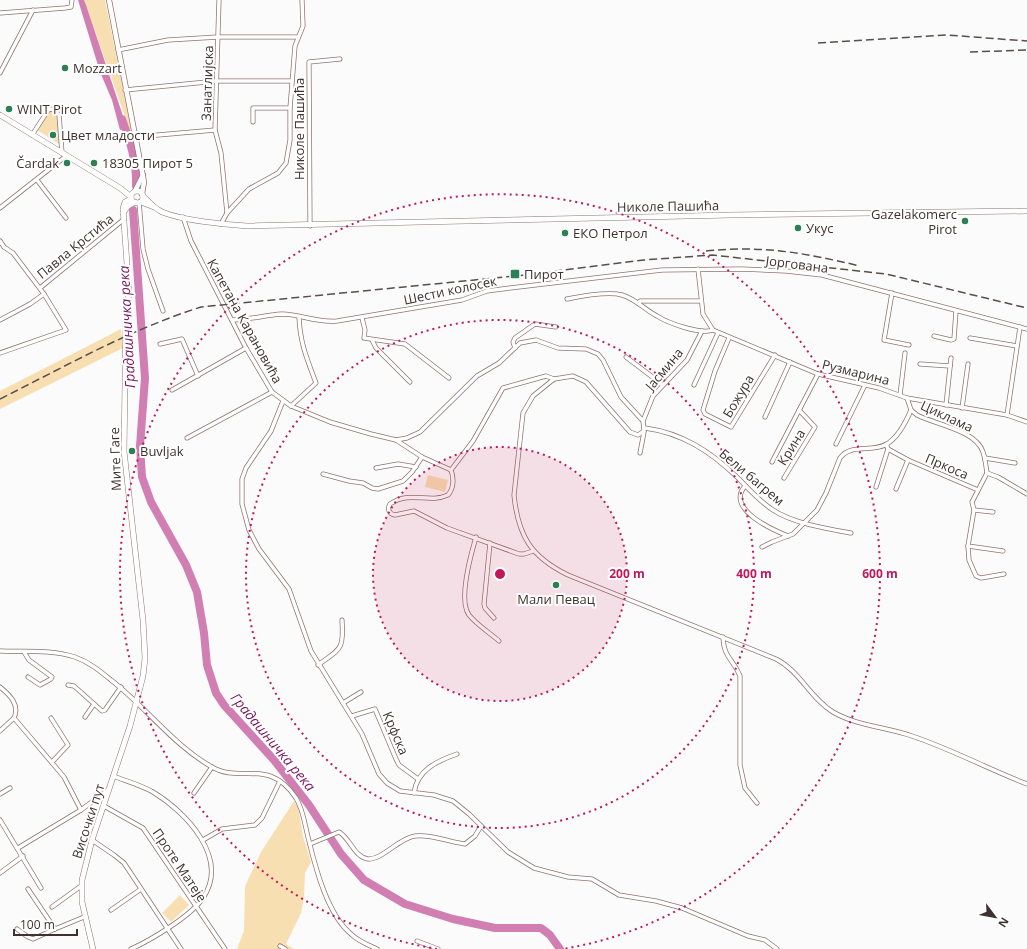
<svg xmlns="http://www.w3.org/2000/svg" width="1027" height="949" font-family="'Open Sans',sans-serif">
	<style>
		.green { fill: #f8dfb1 }
		.water { fill: #d17fb2 }
		.lines { fill: none; stroke-linecap: round; stroke-linejoin: round }
		.river { stroke: #d17fb2; stroke-width: 8 }
		.minor-casing { stroke: #8f756f; stroke-width: 5 }
		.tertiary-casing { stroke: #8f756f; stroke-width: 6 }
		.secondary-casing { stroke: #8f756f; stroke-width: 6 }
		.minor { stroke: #fff; stroke-width: 3.5 }
		.tertiary { stroke: #fff; stroke-width: 4.5 }
		.secondary { stroke: #fff; stroke-width: 5 }
		.rail { stroke: #584e4c; stroke-width: 1.5; stroke-dasharray: 8 4; stroke-linecap: butt }
		.ring { fill: none; stroke: #c2185b; stroke-width: 2; stroke-dasharray: 2 4 }
		.poi-dot { fill: #2c8154; stroke: #fff; stroke-width: 1.5 }
		.labels { text-anchor: middle; stroke-width: 4; stroke-linejoin: round; paint-order: stroke }
		.poi-label { font-size: 13px; fill: #3e3230; stroke: #fff; text-anchor: start }
		.street-label { font-size: 13px; fill: #3e3230; stroke: #fff }
		.water-label { font-size: 14px; font-style: italic; fill: #7b195f; stroke: #fff }
		.centre { fill: #c2185b; stroke: #fff; stroke-width: 2 }
		.ring-label { font-size: 12px; text-anchor: middle; font-weight: bold; fill: #c2185b; stroke: #fff; stroke-width: 4; stroke-linejoin: round; paint-order: stroke }
	</style>
	<rect width="100%" height="100%" fill="#fbfbfb"/>
	<g class="green">
		<polygon points="84,0 105,0 134,142"/>
		<polygon points="51,109 58,114 61,145 37,130"/>
		<polygon points="121,329 123,348 0,409 0,391"/>
		<polygon points="428,475 448,480 445,492 425,487"/>
		<polygon points="294,801 298,807 303,836 311,862 305,873 304,898 301,913 286,944 294,949 237,949 244,931 245,886 261,852"/>
		<polygon points="180,895 189,905 171,922 162,913"/>
	</g>
	<polygon class="water" points="78,0 84,0 86,5 127,128 120,130 112,100 100,72"/>
	<g class="lines">
		<g class="river">
			<path d="M122,119C130,141 137,162 136,186"/>
			<polyline points="133,210 145,378 140,446 142,477 151,502 186,565 197,592 204,633 207,665 216,693 224,705 274,760 309,805 341,854 364,880 405,904 453,919 495,928 541,928 550,935 560,949"/>
		</g>
		<g class="minor-casing">
			<g id="minor">
				<polyline points="219,0 215,130 221,153 227,213 221,224"/>
				<polyline points="0,13 65,8 71,7 72,0"/>
				<polyline points="118,50 168,40 218,37 298,37"/>
				<polyline points="0,73 33,10"/>
				<polyline points="125,90 217,81 292,81"/>
				<polyline points="253,122 253,108 290,108"/>
				<polyline points="32,135 49,109 55,110 59,115 62,153"/>
				<polyline points="135,137 215,130"/>
				<polyline points="37,180 66,218"/>
				<polyline points="139,202 143,249 148,269 163,311"/>
				<polyline points="0,208 66,156"/>
				<polyline points="227,213 249,189 278,173 286,163 290,140 290,108 295,46 303,26 302,0"/>
				<path d="M183,217L191,241L246,348L272,392L291,406L330,422L371,434L396,440L407,438L420,432L477,376L499,363L520,343L536,340L558,348L586,349L598,354L603,360L621,397L643,421L644,431L638,435L630,432L586,382L573,376L554,379L533,396L523,413L514,495C518,536 531,557 568,575L776,659C800,671 810,698 833,712C857,726 886,727 912,736C951,749 988,769 1027,784"/>
				<polyline points="310,226 309,62 340,59"/>
				<polyline points="0,241 4,247 13,253 44,294 66,330 0,353"/>
				<path d="M698,269L703,314L713,330L818,374L879,388L907,398L911,410L917,415C934,424 976,430 983,452C985,458 986,466 987,473L998,477L1027,494"/>
				<polyline points="40,288 123,220"/>
				<polyline points="892,293 884,340 909,345"/>
				<path d="M567,299C582,296 608,291 622,295C636,299 645,310 657,316C668,323 701,335 713,330"/>
				<polyline points="638,303 640,301 701,301"/>
				<polyline points="362,318 365,330 364,338 405,344 449,378"/>
				<polyline points="0,320 30,304 44,294"/>
				<path d="M232,320C249,320 265,315 282,314C300,314 316,323 337,321L462,300L487,291L510,288L662,270L742,269L786,271L822,275L1027,329"/>
				<polyline points="934,336 951,340 954,339 956,311"/>
				<polyline points="729,338 715,371 703,410 705,414 731,427 775,355"/>
				<polyline points="970,338 1017,346"/>
				<polyline points="372,340 376,348 410,382"/>
				<polyline points="160,344 182,339 198,376"/>
				<polyline points="515,348 513,342 515,338 535,324 556,327"/>
				<polyline points="626,357 663,385"/>
				<polyline points="920,364 950,366"/>
				<polyline points="694,385 718,333"/>
				<polyline points="172,390 246,348"/>
				<polyline points="900,395 905,353"/>
				<polyline points="907,398 1007,415 1027,422"/>
				<polyline points="283,401 271,431 246,468 242,479 242,504 249,530 259,549 289,589 311,651 362,734 379,774 387,783 400,791 434,795 453,801 469,814 508,852 534,868 568,877 592,879 619,895 656,901 682,908 748,936 765,940 777,949"/>
				<polyline points="946,405 951,358"/>
				<path d="M291,406L316,383C307,359 300,343 299,317"/>
				<polyline points="962,408 968,364"/>
				<polyline points="1007,415 1020,327"/>
				<polyline points="765,417 790,362"/>
				<polyline points="643,421 653,396 687,360 702,331"/>
				<path d="M645,428C682,433 710,451 737,477C748,488 759,501 773,510C792,523 828,529 851,533"/>
				<polyline points="187,438 272,392"/>
				<polyline points="396,440 422,457 451,470 473,441 503,388 546,376 554,379"/>
				<polyline points="836,444 865,385"/>
				<polyline points="886,444 888,449 908,460 978,490"/>
				<polyline points="640,453 644,432"/>
				<polyline points="985,458 1015,463"/>
				<polyline points="772,462 818,374"/>
				<polyline points="376,468 398,464 416,467"/>
				<path d="M451,470C454,478 454,488 448,495C428,504 410,490 390,504C387,509 389,514 395,515L414,511L447,528L519,554H524L533,551"/>
				<polyline points="987,473 972,502 974,510 968,546 1003,551"/>
				<polyline points="323,474 349,481 363,483 372,488 378,489 403,481 412,472 422,457"/>
				<polyline points="784,478 815,427 799,410"/>
				<path d="M745,486C725,509 773,530 788,536"/>
				<polyline points="876,487 888,449"/>
				<polyline points="896,489 908,460"/>
				<polyline points="974,510 993,512"/>
				<path d="M476,537C471,554 458,600 469,615C477,625 490,633 499,641"/>
				<polyline points="490,543 484,604 485,608 494,618"/>
				<polyline points="968,546 969,560 976,576 981,578 1004,574"/>
				<path d="M762,547L772,542L793,534L817,510L826,493L840,458C851,443 872,453 887,444C898,437 906,422 911,410"/>
				<path d="M723,637C724,659 733,658 740,676V765L745,788L757,803"/>
				<path d="M0,651C25,652 51,649 75,657C89,662 100,671 111,680C146,707 173,745 212,767C241,784 269,757 296,798C304,811 305,827 309,841C316,870 328,915 351,934C358,941 368,945 377,949"/>
				<polyline points="24,652 29,660 52,677 51,679 40,685 28,677"/>
				<path d="M318,665C341,648 344,650 342,620"/>
				<polyline points="68,685 74,686 102,711 105,710 121,687"/>
				<path d="M0,687C10,695 20,705 14,718L64,777L81,810"/>
				<polyline points="343,703 361,692"/>
				<polyline points="352,716 375,709 396,759 399,765 418,779"/>
				<polyline points="85,717 94,704"/>
				<polyline points="51,718 68,745 52,762"/>
				<polyline points="0,731 14,718"/>
				<path d="M113,776C126,781 141,785 153,792C186,812 230,858 203,898C191,916 151,940 131,949"/>
				<polyline points="194,793 212,767"/>
				<path d="M414,793C417,770 437,761 457,754"/>
				<polyline points="0,794 10,788"/>
				<polyline points="104,806 143,828 225,949"/>
				<polyline points="0,820 41,888"/>
				<polyline points="92,840 114,855 124,863 181,949"/>
				<polyline points="203,840 222,829 255,825 262,818 280,781"/>
				<path d="M310,844L339,832C350,838 354,857 368,859C382,860 399,838 415,836C431,834 449,842 465,844L475,836L481,826"/>
				<polyline points="18,848 81,810 108,790"/>
				<polyline points="0,873 23,856"/>
				<polyline points="28,889 55,929 84,917"/>
				<polyline points="52,907 81,886"/>
				<polyline points="111,910 141,889"/>
				<polyline points="17,929 28,937 33,939 55,929"/>
				<polyline points="417,941 438,949"/>
				<polyline points="280,946 285,949"/>
			</g>
		</g>
		<g class="tertiary-casing">
			<g id="tertiary">
				<polyline points="109,0 144,182 142,194"/>
				<polyline points="135,191 143,175"/>
			</g>
		</g>
		<g class="secondary-casing">
			<g id="secondary">
				<polyline points="0,115 120,188 131,197"/>
				<circle cx="137" cy="197" r="6"/>
				<path d="M143,196C149,202 154,208 162,212C185,221 222,224 247,226L731,215L1027,211"/>
				<polyline points="141,202 154,207"/>
				<polyline points="123,213 128,206 135,202"/>
				<polyline points="93,949 82,902 82,880 92,840 130,726 143,676 145,658 143,620 124,451 126,316 129,292 123,208 125,202 131,199"/>
			</g>
		</g>
		<use href="#minor" class="minor"/>
		<use href="#tertiary" class="tertiary"/>
		<use href="#secondary" class="secondary"/>
		<g class="rail">
			<polyline points="818,43 947,35 1027,41"/>
			<polyline points="970,52 1027,50"/>
			<path d="M706,251C763,245 805,253 860,266"/>
			<path d="M0,399C66,366 131,329 201,307L525,275L644,260L712,255L886,274L1027,308"/>
		</g>
	</g>
	<circle cx="500" cy="574" r="127" fill="#c2185b" fill-opacity=".12"/>
	<g class="ring">
		<circle cx="500" cy="574" r="127"/>
		<circle cx="500" cy="574" r="254"/>
		<path d="M437 949A380 380 0 1 1 563 949"/>
	</g>
	<g class="poi-dot">
		<circle cx="65" cy="68" r="4"/>
		<circle cx="9" cy="109" r="4"/>
		<circle cx="53" cy="135" r="4"/>
		<circle cx="67" cy="163" r="4"/>
		<circle cx="94" cy="163" r="4"/>
		<circle cx="965" cy="221" r="4"/>
		<circle cx="798" cy="228" r="4"/>
		<circle cx="565" cy="233" r="4"/>
		<rect x="510" y="269" width="10" height="10" rx="2"/>
		<circle cx="132" cy="451" r="4"/>
		<circle cx="556" cy="585" r="4"/>
	</g>
	<g class="labels">
		<g class="poi-label">
			<text x="73" y="73">Mozzart</text>
			<text x="17" y="114">WINT Pirot</text>
			<text x="61" y="140">Цвет младости</text>
			<text x="59" y="168" text-anchor="end">Čardak</text>
			<text x="102" y="168">18305 Пирот 5</text>
			<text x="957" y="219" text-anchor="end">Gazelakomerc<tspan x="957" dy="15">Pirot</tspan></text>
			<text x="806" y="233">Укус</text>
			<text x="573" y="238">ЕКО Петрол</text>
			<text x="524" y="279">Пирот</text>
			<text x="140" y="456">Buvljak</text>
			<text x="556" y="604" text-anchor="middle">Мали Певац</text>
		</g>
		<g class="street-label">
			<text transform="translate(207 83) rotate(-88)" y="5">Занатлијска</text>
			<text transform="translate(299 129) rotate(-90)" y="5">Николе Пашића</text>
			<text transform="translate(668 206) rotate(-1)" y="5">Николе Пашића</text>
			<text transform="translate(75 246) rotate(-39)" y="5">Павла Крстића</text>
			<text transform="translate(797 264) rotate(7)" y="5">Јоргована</text>
			<text transform="translate(450 290) rotate(-12)" y="5">Шести колосек</text>
			<text transform="translate(245 321) rotate(61)" y="5">Капетана Карановића</text>
			<text transform="translate(664 369) rotate(-50)" y="5">Јасмина</text>
			<text transform="translate(856 372) rotate(14)" y="5">Рузмарина</text>
			<text transform="translate(738 396) rotate(-59)" y="5">Божура</text>
			<text transform="translate(947 416) rotate(25)" y="5">Циклама</text>
			<text transform="translate(791 447) rotate(-58)" y="5">Крина</text>
			<text transform="translate(115 459) rotate(-92)" y="5">Мите Гаге</text>
			<text transform="translate(947 466) rotate(23)" y="5">Пркоса</text>
			<text transform="translate(752 477) rotate(40)" y="5">Бели багрем</text>
			<text transform="translate(396 733) rotate(67)" y="5">Крфска</text>
			<text transform="translate(88 821) rotate(-72)" y="5">Височки пут</text>
			<text transform="translate(180 865) rotate(56)" y="5">Проте Матеје</text>
		</g>
		<g class="water-label">
			<text transform="translate(127 327) rotate(-93)" y="5">Градашничка река</text>
			<text transform="translate(273 742) rotate(50)" y="5">Градашничка река</text>
		</g>
	</g>
	<circle cx="500" cy="574" r="6" class="centre"/>
	<g class="ring-label">
		<text x="627" y="578">200 m</text>
		<text x="754" y="578">400 m</text>
		<text x="880" y="578">600 m</text>
	</g>
	<g transform="translate(995 917) rotate(122)" stroke="#ffffff" stroke-width="3" paint-order="stroke">
	<path d="M0-3L7 15L0 10L-7 15Z" fill="#3e3230"/>
	<text y="-6" font-size="11" font-weight="bold" text-anchor="middle" fill="#3e3230">N</text>
	</g>
	<path d="M14 929v6h63v-6" fill="none" stroke="#3e3230" stroke-width="2"/>
	<text x="20" y="929" font-size="12" fill="#3e3230" stroke="#ffffff" stroke-width="3" paint-order="stroke">100 m</text>
</svg>
